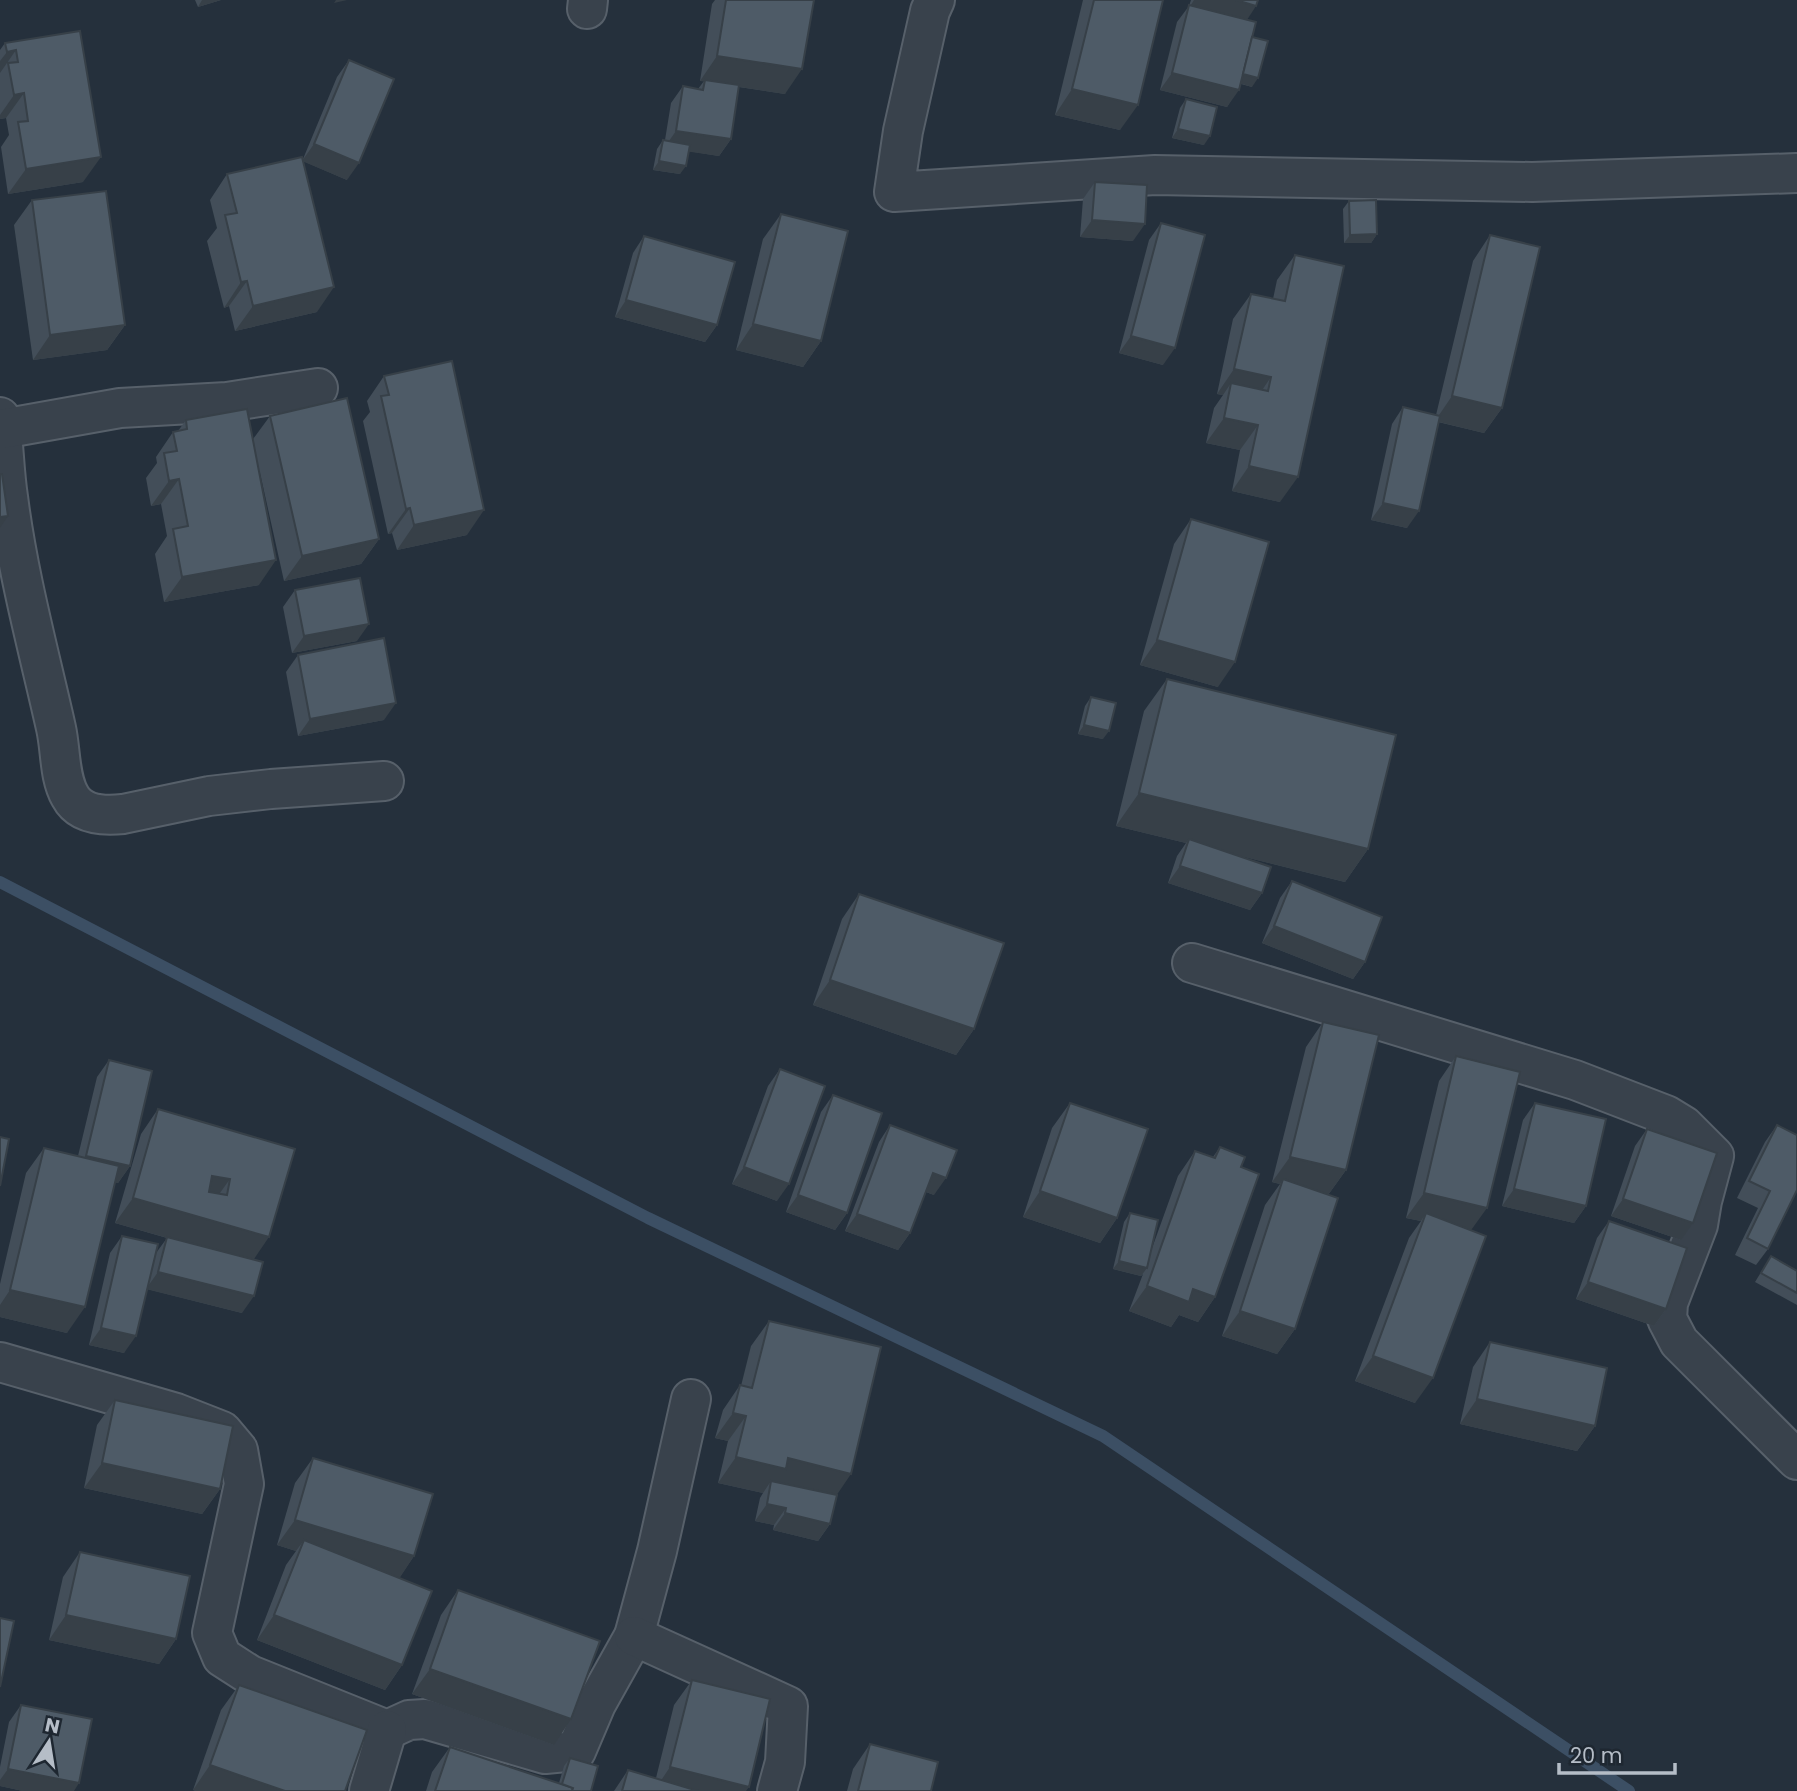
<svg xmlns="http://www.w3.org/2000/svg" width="1797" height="1791" font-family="Poppins,sans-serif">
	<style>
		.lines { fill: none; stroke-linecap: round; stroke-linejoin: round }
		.stream { stroke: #3c4f64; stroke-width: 12 }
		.minor-casing { stroke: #57606a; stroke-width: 42 }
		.minor { stroke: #39424c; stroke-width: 38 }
		.wall { fill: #434e59 }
		.shaded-wall { fill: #374048 }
		.building { fill: #4e5b67; stroke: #374048; stroke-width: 2; fill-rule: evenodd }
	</style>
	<rect width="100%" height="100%" fill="#25303c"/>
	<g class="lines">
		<polyline class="stream" points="0,882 648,1218 1103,1436 1629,1791"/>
		<g class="minor-casing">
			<g id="minor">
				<polyline points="935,0 930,11 903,131 894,192 1155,175 1532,182 1797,173"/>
				<polyline points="587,9 588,0"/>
				<path d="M0,417C4,444 4,471 8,497C18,576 39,652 56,728C61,750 59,777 70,796C80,815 104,816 123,814L209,796L271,789L384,781"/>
				<polyline points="2,429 120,408 227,402 318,388"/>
				<polyline points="1192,963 1575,1080 1666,1115 1684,1126 1714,1156 1702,1201 1698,1225 1668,1303 1667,1319 1679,1342 1797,1460"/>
				<polyline points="0,1362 176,1413 222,1431 238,1450 244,1484 212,1633 222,1657 250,1675 387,1730 409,1720 425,1719 545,1754 576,1751 596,1704 634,1636 657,1551 691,1399"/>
				<polyline points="634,1636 788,1706 785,1762 777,1791"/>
				<polyline points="369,1791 387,1730"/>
			</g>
		</g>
		<use href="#minor" class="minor"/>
	</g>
	<g class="wall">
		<polygon points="195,0 221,0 198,7"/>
		<polygon points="715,0 814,0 785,94 739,87 731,139 719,156 688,151 680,174 653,170 657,149 663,140 665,140 671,103 683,86 698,89 704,81 700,81 712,4"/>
		<polygon points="1083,0 1163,0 1120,130 1055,115"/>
		<polygon points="1191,0 1258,0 1246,20 1252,37 1252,87 1241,84 1227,107 1160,90 1177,22 1189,6"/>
		<polygon points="80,31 83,182 8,194 1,147 9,135 6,118 0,119 0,50 5,43"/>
		<polygon points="349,60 347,180 303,161 317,312 235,331 229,306 224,308 207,241 217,228 210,200 227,174 303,159 337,77"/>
		<polygon points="1186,99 1204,145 1172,138 1180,108"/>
		<polygon points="1095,182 1133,241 1080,237 1083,199"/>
		<polygon points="32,200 125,325 107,350 33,360 14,225"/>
		<polygon points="1349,201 1377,234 1371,243 1344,243 1343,209"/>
		<polygon points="781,214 821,341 803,367 736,350 763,239"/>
		<polygon points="1161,223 1163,365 1119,353 1149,240"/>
		<polygon points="1490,235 1502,408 1484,433 1438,422 1407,528 1371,520 1392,424 1403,407 1436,415 1473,261"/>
		<polygon points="644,236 717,325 705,342 615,317 633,253"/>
		<polygon points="1295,255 1280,502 1232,491 1240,450 1206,443 1214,408 1223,395 1217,394 1233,319 1251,294 1273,299 1277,280"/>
		<polygon points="384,376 467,535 397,550 392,533 388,534 363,421 370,412 367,401"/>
		<polygon points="270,416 379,539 361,564 284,581 260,473 259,585 164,602 155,554 167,536 161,504 151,506 146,478 157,463 156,457 173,432 178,431 186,420 253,439"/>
		<polygon points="1191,519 1218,687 1140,665 1174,544"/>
		<polygon points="295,590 357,641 292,653 283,607"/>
		<polygon points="298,655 384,720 298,736 286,672"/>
		<polygon points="1167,679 1368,849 1345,882 1241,856 1262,893 1250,910 1168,883 1177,856 1186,843 1116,826 1144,711"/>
		<polygon points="1091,697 1103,739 1078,734 1085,706"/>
		<polygon points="1292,881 1365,962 1353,979 1262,943 1280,898"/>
		<polygon points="859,894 974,1029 956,1055 813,1005 842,919"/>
		<polygon points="1323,1022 1346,1170 1328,1195 1295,1329 1277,1354 1222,1336 1265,1205 1280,1184 1272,1182 1306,1047"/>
		<polygon points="1456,1056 1471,1230 1415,1403 1355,1381 1409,1238 1421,1221 1406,1218 1439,1081"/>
		<polygon points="109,1060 130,1166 118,1183 115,1182 67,1333 0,1317 0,1284 26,1173 44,1148 78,1156 97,1077"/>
		<polygon points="780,1069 777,1201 732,1184 768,1086"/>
		<polygon points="833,1095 847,1213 835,1230 786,1212 821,1112"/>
		<polygon points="1070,1103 1117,1218 1100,1243 1023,1217 1052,1128"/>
		<polygon points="1535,1103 1586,1206 1574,1223 1502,1206 1523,1120"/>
		<polygon points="158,1109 295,1149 254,1259 242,1313 147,1289 124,1353 89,1345 110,1253 122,1236 156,1253 167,1238 115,1223 141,1134"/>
		<polygon points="890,1125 934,1195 926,1192 910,1233 898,1250 845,1231 879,1142"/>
		<polygon points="1777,1125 1768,1249 1756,1265 1735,1255 1758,1208 1737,1198 1765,1142"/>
		<polygon points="1647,1129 1681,1240 1611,1216 1635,1146"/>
		<polygon points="1220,1147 1241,1167 1215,1297 1198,1322 1179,1315 1171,1327 1129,1311 1143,1274 1141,1276 1113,1269 1124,1222 1130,1213 1151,1251 1178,1176 1195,1151 1213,1157"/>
		<polygon points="1609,1221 1666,1309 1654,1326 1576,1299 1597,1238"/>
		<polygon points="1771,1256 1797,1271 1797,1305 1755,1282"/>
		<polygon points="769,1321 836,1495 830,1524 818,1541 773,1530 774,1525 755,1521 760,1498 763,1493 718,1483 728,1441 715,1438 723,1410 740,1385 741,1386 751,1346"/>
		<polygon points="1490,1342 1595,1426 1577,1451 1460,1424 1473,1367"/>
		<polygon points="115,1400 220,1489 202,1514 84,1488 97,1425"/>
		<polygon points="313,1458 414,1556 399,1578 402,1665 385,1690 257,1640 286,1565 296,1551 277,1545 295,1483"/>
		<polygon points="80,1552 176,1639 159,1664 49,1640 63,1577"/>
		<polygon points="458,1590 554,1745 412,1694 441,1615"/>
		<polygon points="692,1680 746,1791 614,1791 628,1770 656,1778 674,1705"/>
		<polygon points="239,1685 345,1791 196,1791 193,1790 221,1710"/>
		<polygon points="21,1705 74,1791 23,1791 0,1786 0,1767 9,1722"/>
		<polygon points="870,1744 931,1791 847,1791 853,1769"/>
		<polygon points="450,1747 559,1783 564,1766 570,1758 591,1791 426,1791 432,1772"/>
	</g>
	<g class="shaded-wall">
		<polygon points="202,0 221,0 198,7"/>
		<polygon points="336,0 347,0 334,3"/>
		<polygon points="1194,0 1236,0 1256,6 1245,23 1189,8"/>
		<polygon points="16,50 0,73 0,61 7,52"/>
		<polygon points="717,56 802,69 785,94 700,81"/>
		<polygon points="1172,73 1239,90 1227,107 1160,90"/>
		<polygon points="1242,74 1258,78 1252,87 1236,82"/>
		<polygon points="1072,89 1138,105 1120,130 1055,115"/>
		<polygon points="24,93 6,118 0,119 0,115 14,95"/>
		<polygon points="1178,129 1210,136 1204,145 1172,138"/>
		<polygon points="676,131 731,139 719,156 664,148"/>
		<polygon points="314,144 359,163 347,180 302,161"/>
		<polygon points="101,157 83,182 8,194 26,169"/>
		<polygon points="659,161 686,166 680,174 653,170"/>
		<polygon points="1092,220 1145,224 1133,241 1080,237"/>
		<polygon points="1377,234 1371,243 1344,243 1350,235"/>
		<polygon points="247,281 229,306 224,308 241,282"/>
		<polygon points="334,287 317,312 235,331 253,306"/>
		<polygon points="626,300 717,325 705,342 615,317"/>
		<polygon points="753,324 821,341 803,367 736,350"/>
		<polygon points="125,325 107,350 33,360 50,335"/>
		<polygon points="1131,336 1175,348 1163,365 1119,353"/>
		<polygon points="1234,369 1271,377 1254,402 1231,383 1223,395 1217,394"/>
		<polygon points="1452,396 1502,408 1484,433 1435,421"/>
		<polygon points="1224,418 1258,425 1240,450 1206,443"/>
		<polygon points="1249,466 1298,477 1280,502 1232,491"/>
		<polygon points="179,479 161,504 151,506 169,481"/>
		<polygon points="1383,503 1419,511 1407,528 1371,520"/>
		<polygon points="410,508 392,533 388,534 406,509"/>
		<polygon points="484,510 467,535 397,550 414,525"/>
		<polygon points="8,516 0,528 0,517"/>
		<polygon points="379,539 361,564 284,581 302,556"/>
		<polygon points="276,560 259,585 164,602 182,577"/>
		<polygon points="369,624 357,641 292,653 304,636"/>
		<polygon points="1157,640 1235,662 1218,687 1140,665"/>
		<polygon points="396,703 384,720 298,736 310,719"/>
		<polygon points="1084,725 1109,731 1103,739 1078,734"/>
		<polygon points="1139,793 1368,849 1345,882 1188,843 1189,839 1186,843 1116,826"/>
		<polygon points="1180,866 1262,893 1250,910 1168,883"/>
		<polygon points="1274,926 1365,962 1353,979 1262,943"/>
		<polygon points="830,980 974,1029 956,1055 813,1005"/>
		<polygon points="86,1156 130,1166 118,1183 74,1173"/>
		<polygon points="1290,1157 1346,1170 1328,1195 1283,1179 1280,1184 1272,1182"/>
		<polygon points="744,1167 789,1184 777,1201 732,1184"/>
		<polygon points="933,1173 946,1178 934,1195 921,1190"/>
		<polygon points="212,1176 230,1179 212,1204 195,1201"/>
		<polygon points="1514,1189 1586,1206 1574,1223 1502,1206"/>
		<polygon points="1040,1191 1117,1218 1100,1243 1023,1217"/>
		<polygon points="1424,1193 1487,1208 1469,1233 1426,1213 1421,1221 1406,1218"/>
		<polygon points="798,1195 847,1213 835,1230 786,1212"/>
		<polygon points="133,1198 269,1237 252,1262 115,1223"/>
		<polygon points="1623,1199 1693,1223 1681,1240 1611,1216"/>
		<polygon points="857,1214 910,1233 898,1250 845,1231"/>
		<polygon points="1119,1261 1147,1268 1141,1276 1113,1269"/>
		<polygon points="158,1272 254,1296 242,1313 146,1289"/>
		<polygon points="1588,1282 1666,1309 1654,1326 1576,1299"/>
		<polygon points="1147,1286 1193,1289 1215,1297 1198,1322 1179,1315 1171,1327 1129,1311"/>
		<polygon points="10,1290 85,1307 67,1333 0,1317 0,1305"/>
		<polygon points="1240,1311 1295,1329 1277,1354 1222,1336"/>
		<polygon points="101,1328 136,1336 124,1353 89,1345"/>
		<polygon points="1373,1356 1433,1378 1415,1403 1355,1381"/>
		<polygon points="1477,1399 1595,1426 1577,1451 1460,1424"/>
		<polygon points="733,1413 746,1416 728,1441 715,1438"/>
		<polygon points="736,1457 788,1458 851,1474 834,1499 771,1481 763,1493 718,1483"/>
		<polygon points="102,1463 220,1489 202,1514 84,1488"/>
		<polygon points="767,1504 786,1508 774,1525 755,1521"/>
		<polygon points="785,1513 830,1524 818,1541 773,1530"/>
		<polygon points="295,1520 414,1556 397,1582 304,1540 296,1551 277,1545"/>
		<polygon points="66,1615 176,1639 159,1664 49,1640"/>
		<polygon points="274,1615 402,1665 385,1690 257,1640"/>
		<polygon points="430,1669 571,1719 554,1745 412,1694"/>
		<polygon points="210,1765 285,1791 196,1791 193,1790"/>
		<polygon points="670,1767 749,1787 746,1791 654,1791"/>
		<polygon points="8,1769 79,1783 74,1791 23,1791 0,1786 0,1780"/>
	</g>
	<g class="building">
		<polygon points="726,0 814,0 802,69 717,56"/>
		<polygon points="1094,0 1163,0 1138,105 1072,89"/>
		<polygon points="1236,0 1258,0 1256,6"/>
		<polygon points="1189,5 1256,22 1239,90 1172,73"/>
		<polygon points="80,31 101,157 26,169 18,122 28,121 24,93 14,95 8,63 18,62 16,50 7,52 5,43"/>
		<polygon points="1252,37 1268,41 1258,78 1243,74"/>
		<polygon points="349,60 394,79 359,163 314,144"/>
		<polygon points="705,80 739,85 731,139 676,131 683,86 703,90"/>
		<polygon points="1186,99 1217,107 1210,136 1178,129"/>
		<polygon points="663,140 690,145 686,166 659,161"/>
		<polygon points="302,157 334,287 253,306 247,281 241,282 225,215 237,213 227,174"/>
		<polygon points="1095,182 1147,185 1145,224 1092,220"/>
		<polygon points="106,191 125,325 50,335 32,200"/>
		<polygon points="1376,200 1377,234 1350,235 1349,201"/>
		<polygon points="781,214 848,231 821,341 753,324"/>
		<polygon points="1161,223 1205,235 1175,348 1131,336"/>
		<polygon points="1490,235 1540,247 1502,408 1452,396"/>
		<polygon points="644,236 735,262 717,325 626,300"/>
		<polygon points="1295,255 1344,266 1298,477 1249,466 1258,425 1224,418 1231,383 1268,391 1271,377 1234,369 1251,294 1285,301"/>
		<polygon points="452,361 484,510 414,525 410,508 406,509 381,396 389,395 384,376"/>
		<polygon points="347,398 379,539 302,556 270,416"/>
		<polygon points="1403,407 1440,416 1419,511 1383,503"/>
		<polygon points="247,409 276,560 182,577 173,529 188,526 179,479 169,481 164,453 177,451 173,432 187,429 186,420"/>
		<polygon points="0,474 2,474 8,516 0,517"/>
		<polygon points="1191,519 1269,542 1235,662 1157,640"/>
		<polygon points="360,578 369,624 304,636 295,590"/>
		<polygon points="384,638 396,703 310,719 298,655"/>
		<polygon points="1167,679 1396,735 1368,849 1139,793"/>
		<polygon points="1091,697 1116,703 1109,731 1084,725"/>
		<polygon points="1189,839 1271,867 1262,893 1180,866"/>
		<polygon points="1292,881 1382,917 1365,962 1274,926"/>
		<polygon points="859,894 1004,943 974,1029 830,980"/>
		<polygon points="1323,1022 1379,1035 1346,1170 1290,1157"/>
		<polygon points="1456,1056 1520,1072 1487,1208 1424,1193"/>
		<polygon points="109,1060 152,1071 130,1166 86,1156"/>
		<polygon points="780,1069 825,1086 789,1184 744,1167"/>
		<polygon points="833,1095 882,1113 847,1213 798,1195"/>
		<polygon points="1070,1103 1148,1129 1117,1218 1040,1191"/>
		<polygon points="1535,1103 1606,1119 1586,1206 1514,1189"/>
		<path d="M158,1109L295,1149L269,1237L133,1198ZM212,1176L230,1179L227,1195L209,1192Z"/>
		<polygon points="890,1125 957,1150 946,1178 933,1173 910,1233 857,1214"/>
		<polygon points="1777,1125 1797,1135 1797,1190 1768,1249 1747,1238 1770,1191 1749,1181"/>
		<polygon points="1647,1129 1717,1153 1693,1223 1623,1199"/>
		<polygon points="0,1137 9,1139 0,1186"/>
		<polygon points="1220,1147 1245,1157 1241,1167 1259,1174 1215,1297 1193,1289 1189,1302 1147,1286 1195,1151 1215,1158"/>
		<polygon points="44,1148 119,1166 85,1307 10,1290"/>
		<polygon points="1283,1179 1338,1198 1295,1329 1240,1311"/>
		<polygon points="1130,1213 1158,1220 1147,1268 1119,1261"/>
		<polygon points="1426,1213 1486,1236 1433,1378 1373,1356"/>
		<polygon points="1609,1221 1687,1248 1666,1309 1588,1282"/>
		<polygon points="122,1236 158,1244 136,1336 101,1328"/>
		<polygon points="167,1237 263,1262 254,1296 158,1272"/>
		<polygon points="1771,1256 1797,1271 1797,1293 1761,1273"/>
		<polygon points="769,1321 881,1347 851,1474 788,1458 786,1469 736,1457 746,1416 733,1413 740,1385 752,1388"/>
		<polygon points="1490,1342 1607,1368 1595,1426 1477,1399"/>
		<polygon points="115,1400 233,1426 220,1489 102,1463"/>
		<polygon points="313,1458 433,1494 414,1556 295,1520"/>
		<polygon points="771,1481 837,1495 830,1524 785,1513 786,1508 767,1504"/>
		<polygon points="304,1540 432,1591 402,1665 274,1615"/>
		<polygon points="80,1552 190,1576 176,1639 66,1615"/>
		<polygon points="458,1590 600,1641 571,1719 430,1669"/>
		<polygon points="0,1618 14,1621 0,1687"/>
		<polygon points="692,1680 770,1699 749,1787 670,1767"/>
		<polygon points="239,1685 367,1730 345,1791 285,1791 210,1765"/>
		<polygon points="21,1705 92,1719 79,1783 8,1769"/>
		<polygon points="870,1744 938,1762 931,1791 858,1791"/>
		<polygon points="450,1747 573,1788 572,1791 435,1791"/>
		<polygon points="570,1758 598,1766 591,1791 572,1791 573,1788 562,1784"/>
		<polygon points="628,1770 698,1791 622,1791"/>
	</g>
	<g transform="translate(49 1742) rotate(12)" stroke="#1e2731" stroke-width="5" paint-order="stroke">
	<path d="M0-5L12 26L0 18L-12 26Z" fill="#b5bdc7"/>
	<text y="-10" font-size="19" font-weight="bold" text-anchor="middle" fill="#b5bdc7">N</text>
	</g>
	<path d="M1559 1763v10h116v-10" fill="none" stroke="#b5bdc7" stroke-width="3.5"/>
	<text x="1570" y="1763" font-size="21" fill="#b5bdc7" stroke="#1e2731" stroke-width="5" paint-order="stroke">20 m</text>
</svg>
